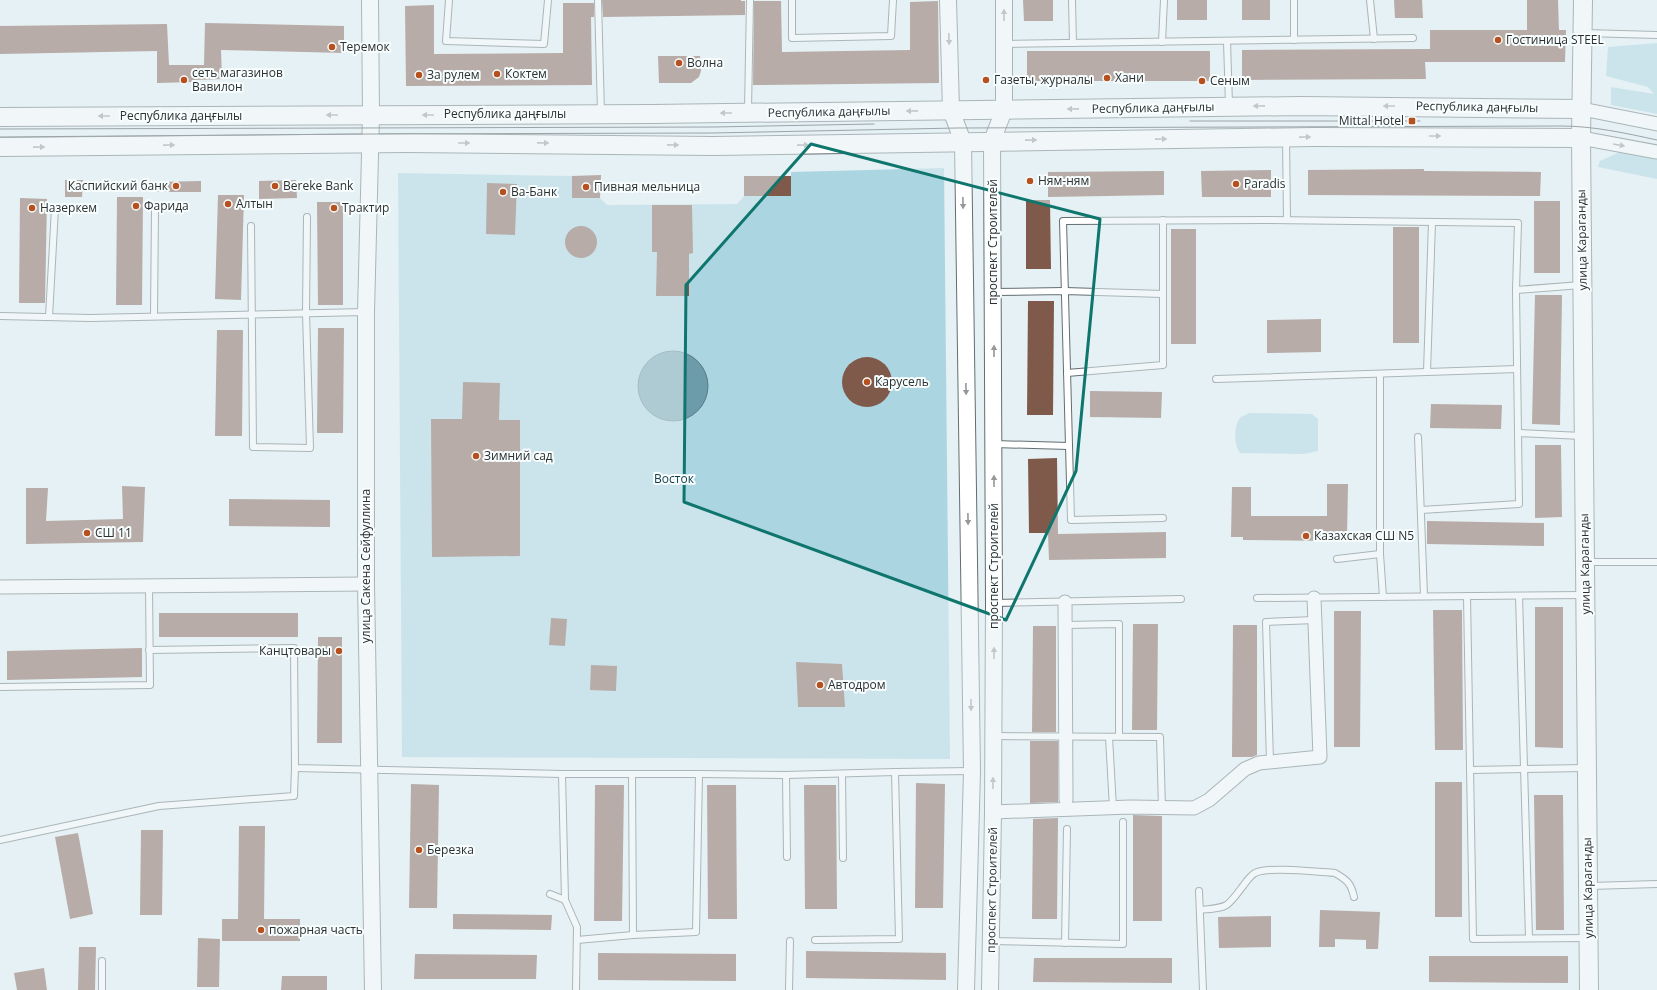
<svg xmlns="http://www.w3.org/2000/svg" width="1657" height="990" font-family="'Open Sans',sans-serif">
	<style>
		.green { fill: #acd5e2 }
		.water { fill: #6c9ca9; stroke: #587b85 }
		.building { fill: #7f594a }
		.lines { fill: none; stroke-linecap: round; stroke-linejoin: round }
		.service-casing { stroke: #646e71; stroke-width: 8 }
		.minor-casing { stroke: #646e71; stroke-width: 15 }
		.tertiary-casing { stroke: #646e71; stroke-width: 18 }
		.secondary-casing { stroke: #646e71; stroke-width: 20 }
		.service { stroke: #fff; stroke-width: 6 }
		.minor { stroke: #fff; stroke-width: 13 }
		.tertiary { stroke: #fff; stroke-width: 16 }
		.secondary { stroke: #fff; stroke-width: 18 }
		.tram { stroke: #424748; stroke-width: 1 }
		.oneway { fill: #959798 }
		.marked { fill: none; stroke: #0f766e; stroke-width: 3; stroke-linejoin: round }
		.poi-dot { fill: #b6511f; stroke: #f8fdfe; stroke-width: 1.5 }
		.labels { text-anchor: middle; stroke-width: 4; stroke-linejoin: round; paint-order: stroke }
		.poi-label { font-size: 12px; fill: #2b2f30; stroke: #f8fdfe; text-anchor: start }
		.street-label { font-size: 12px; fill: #2b2f30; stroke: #f8fdfe }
		.park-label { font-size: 12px; fill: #0f3d48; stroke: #f8fdfe }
	</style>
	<rect width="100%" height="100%" fill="#e5f1f4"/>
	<g class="green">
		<polygon points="1657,43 1657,114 1611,105 1611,87 1654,94 1648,87 1606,76 1608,47"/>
		<polygon points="1620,152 1657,159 1657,179 1598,167 1600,161"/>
		<polygon points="944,168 950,759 402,757 398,173 572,176 572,198 600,198 607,205 737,204 744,196 791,196 791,172"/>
		<path d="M1249,413L1312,414L1318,419V451L1304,454L1240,453C1234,446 1233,424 1241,417C1243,416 1247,414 1249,413Z"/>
	</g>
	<circle class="water" cx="673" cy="386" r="35"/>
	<g class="building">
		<polygon points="602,0 741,0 741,1 745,1 745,15 603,17"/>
		<polygon points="1023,0 1053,0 1053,21 1024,21"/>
		<rect x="1177" y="0" width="30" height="20"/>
		<rect x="1242" y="0" width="28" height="20"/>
		<polygon points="1394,0 1422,0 1423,18 1395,18"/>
		<polygon points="1527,0 1558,0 1559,30 1566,30 1565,62 1425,62 1426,79 1242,80 1242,50 1430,49 1430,30 1527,30"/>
		<polygon points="754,1 781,1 782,52 910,50 910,2 938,1 939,83 753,85"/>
		<polygon points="563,3 594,3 594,17 591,17 592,85 406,86 405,6 434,5 434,54 563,53"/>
		<polygon points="205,23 344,26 344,53 221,50 222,79 194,80 195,82 157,83 157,51 0,54 0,26 167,24 169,65 204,65"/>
		<rect x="1027" y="51" width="183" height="30"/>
		<polygon points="658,56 700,56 701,71 699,77 691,83 659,83"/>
		<polygon points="1424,169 1424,171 1541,172 1540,196 1308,195 1308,170"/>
		<polygon points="1271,170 1271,197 1202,197 1201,171"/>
		<polygon points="1164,171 1164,195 1048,197 1048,172"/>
		<polygon points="601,175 600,198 572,198 572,176"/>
		<rect x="744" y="176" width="47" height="20"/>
		<polygon points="65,180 83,180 82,197 65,197"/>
		<polygon points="296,180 297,198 259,199 259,181"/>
		<polygon points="201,181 201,192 156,192 156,182"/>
		<polygon points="487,183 517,184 515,235 486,234"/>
		<polygon points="218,195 244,195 241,300 215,299"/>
		<polygon points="117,197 143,197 142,305 116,305"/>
		<polygon points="20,198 47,199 45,303 19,303"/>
		<polygon points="1026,200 1050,200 1051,269 1026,269"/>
		<rect x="1534" y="201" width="26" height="72"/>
		<polygon points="317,202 343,202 343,305 318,305"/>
		<polygon points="652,205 692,205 693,253 689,254 689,296 656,296 657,252 652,252"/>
		<circle cx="581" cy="242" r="16"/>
		<rect x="1393" y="227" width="26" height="116"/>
		<rect x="1171" y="229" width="25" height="115"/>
		<polygon points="1535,295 1562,295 1560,425 1532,424"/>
		<polygon points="1028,301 1054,301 1053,415 1027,415"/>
		<polygon points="1321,319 1321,352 1267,353 1267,320"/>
		<polygon points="318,328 344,328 343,433 317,433"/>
		<polygon points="217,330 243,330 242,436 215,436"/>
		<circle cx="867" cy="382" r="25"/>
		<polygon points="463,382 500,383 499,420 520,420 520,556 432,557 431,419 462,419"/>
		<polygon points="1090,391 1162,392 1161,418 1090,417"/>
		<polygon points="1431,404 1502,405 1501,429 1430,428"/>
		<polygon points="1535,445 1561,445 1562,517 1535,518"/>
		<polygon points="1057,458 1058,534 1166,532 1166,558 1049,560 1048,533 1029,533 1028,459"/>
		<polygon points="1327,484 1348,484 1347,537 1336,537 1336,541 1243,540 1243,537 1231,537 1232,487 1251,487 1251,516 1327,516"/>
		<polygon points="122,486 145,487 143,542 26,544 26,488 48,488 46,521 123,519"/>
		<polygon points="229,499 330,500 330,527 229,526"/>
		<polygon points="1427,521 1544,523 1544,546 1427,544"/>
		<polygon points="1535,607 1563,607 1563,748 1535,747"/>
		<polygon points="1433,610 1462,610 1463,750 1435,750"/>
		<polygon points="1334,611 1361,611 1360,747 1334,747"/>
		<rect x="159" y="613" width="139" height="24"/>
		<polygon points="551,618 567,619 565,646 549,645"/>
		<polygon points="1133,624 1158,624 1157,730 1132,730"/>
		<polygon points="1233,625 1257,625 1257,755 1252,757 1232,757"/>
		<polygon points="1033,626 1056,626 1056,732 1032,732"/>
		<polygon points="318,637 342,637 342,743 317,743"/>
		<polygon points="142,648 142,677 7,680 7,651"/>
		<polygon points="796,662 842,664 845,707 798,707"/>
		<polygon points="591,665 617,666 616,691 590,690"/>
		<polygon points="1030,741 1058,741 1058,802 1030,803"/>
		<rect x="1435" y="782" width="27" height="135"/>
		<polygon points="916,783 945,784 943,908 915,908"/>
		<polygon points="411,784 439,785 437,908 409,908"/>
		<polygon points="595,785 624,785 622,921 594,921"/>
		<polygon points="707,785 736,785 737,919 708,919"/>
		<polygon points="804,785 836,785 837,909 805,909"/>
		<polygon points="1534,795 1563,795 1564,930 1536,930"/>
		<polygon points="1133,815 1162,816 1162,921 1133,921"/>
		<polygon points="1058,818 1057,919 1032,919 1033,819"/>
		<polygon points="239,826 265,826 264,919 300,919 300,941 222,941 222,919 238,919"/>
		<polygon points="141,830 163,830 162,915 140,915"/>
		<polygon points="78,833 93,914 70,919 55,837"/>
		<polygon points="1320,910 1380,912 1378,949 1366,949 1366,940 1335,939 1335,947 1319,947"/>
		<polygon points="453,914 552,915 551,930 453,929"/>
		<polygon points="1271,916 1271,947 1219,948 1218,917"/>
		<polygon points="198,938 220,939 219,987 197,987"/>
		<polygon points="79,947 96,947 95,990 78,990"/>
		<polygon points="806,951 946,953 946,980 806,978"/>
		<polygon points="598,953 736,954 736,981 598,980"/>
		<polygon points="415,954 537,955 536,979 414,979"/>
		<polygon points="1429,956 1568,956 1568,983 1429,982"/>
		<polygon points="1034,958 1172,958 1172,983 1033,982"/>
		<polygon points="44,968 47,990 17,990 14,973"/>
		<polygon points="282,976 327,976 327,990 281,990"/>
	</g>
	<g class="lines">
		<g class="service-casing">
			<g id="service">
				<polyline points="449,0 446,41 544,44 548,0"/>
				<polyline points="598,0 601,113"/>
				<polyline points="792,0 792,38 891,36 893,0"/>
				<polyline points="1072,0 1073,43"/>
				<polyline points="1294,0 1294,40"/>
				<polyline points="1370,0 1374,39"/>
				<polyline points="1585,33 1657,35"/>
				<polyline points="1227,41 1229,105"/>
				<polyline points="1162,42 1164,0"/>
				<polyline points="1005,44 1413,38"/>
				<polyline points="748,110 750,0"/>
				<polyline points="1286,138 1287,220"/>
				<polyline points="251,226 253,447 310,448 306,313 307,217"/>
				<polyline points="993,292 1065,291 1163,294"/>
				<polyline points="0,316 90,318 365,312"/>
				<polyline points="154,316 155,209"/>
				<polyline points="49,317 55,208"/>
				<polyline points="1427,372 1432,222"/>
				<polyline points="1067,373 1163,365 1163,220"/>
				<polyline points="1380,374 1380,554 1383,597"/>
				<polyline points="1216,379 1517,369"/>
				<polyline points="1518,433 1582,436"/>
				<polyline points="1418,437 1424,596"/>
				<polyline points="994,444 1069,446"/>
				<polyline points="1421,510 1519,504 1516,290"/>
				<polyline points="1163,518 1071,520 1063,221 1265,220 1518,223 1516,290 1581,285"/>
				<polyline points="1337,559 1380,554"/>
				<polyline points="1587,562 1657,562"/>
				<polyline points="1467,596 1473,939 1587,938"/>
				<polyline points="1519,596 1529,938"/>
				<polyline points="1257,598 1584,595"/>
				<polyline points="994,603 1181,599"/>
				<polyline points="1065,625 1119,624 1119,736"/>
				<polyline points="149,650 294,648 295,768 562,774 565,900 577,927 576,990"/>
				<polyline points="0,687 150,685 149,586"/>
				<polyline points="994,736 1160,737 1162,808"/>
				<polyline points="1109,737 1113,808"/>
				<polyline points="1270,762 1266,622 1315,620"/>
				<polyline points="1470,770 1585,768"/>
				<polyline points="562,774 699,774 696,932 633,935 632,774"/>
				<polyline points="699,774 786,775 895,772"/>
				<polyline points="842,774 843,858"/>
				<polyline points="786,775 787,857"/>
				<polyline points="0,840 159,806 294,796 295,768"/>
				<polyline points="1590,886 1657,884"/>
				<polyline points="1199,891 1203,990"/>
				<polyline points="550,894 565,900"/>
				<path d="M1200,910C1228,907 1226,909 1243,886C1246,882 1250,876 1255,873C1268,866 1318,872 1335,873C1347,880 1351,883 1354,897"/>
				<polyline points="577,940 633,935"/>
				<polyline points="815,940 899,939 895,772 972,771"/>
				<polyline points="992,941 1123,944 1123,822"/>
				<polyline points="1065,943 1067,829"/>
				<polyline points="102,961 102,990"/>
				<polyline points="789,990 790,941"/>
			</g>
		</g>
		<g class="minor-casing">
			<g id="minor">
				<polyline points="1582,109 1657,124"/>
				<polyline points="1581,138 1657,152"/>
				<polyline points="0,587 366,584"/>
				<polyline points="1065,602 1066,800"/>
				<polyline points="993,812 1130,807 1194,808 1209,800 1245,769 1259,763 1320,757 1314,598"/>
			</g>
		</g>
		<g class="tertiary-casing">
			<g id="tertiary">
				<polyline points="370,0 371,115 366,312 366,584 373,990"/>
				<polyline points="948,0 951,110 963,142 972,771 966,990"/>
				<polyline points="990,990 993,812 994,603 992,141 1004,110 1004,0"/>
			</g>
		</g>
		<g class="secondary-casing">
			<g id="secondary">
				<polyline points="1583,0 1581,138 1589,990"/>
				<polyline points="0,117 652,114 1301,106 1582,109"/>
				<polyline points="0,147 406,143 713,146 1313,137 1581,138"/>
			</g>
		</g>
		<use href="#service" class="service"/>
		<use href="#minor" class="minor"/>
		<use href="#tertiary" class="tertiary"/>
		<use href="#secondary" class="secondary"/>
		<g class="tram">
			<polyline points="1190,121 1420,121"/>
			<polyline points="0,129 713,127 874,124"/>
			<path d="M0,137L370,134L713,133L957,128L1561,126C1593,126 1625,133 1657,140"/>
		</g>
	</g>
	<defs><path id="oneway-solid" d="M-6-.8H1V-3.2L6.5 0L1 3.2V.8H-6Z"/></defs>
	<g class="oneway">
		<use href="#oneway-solid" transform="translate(1004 15) rotate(-90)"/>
		<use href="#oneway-solid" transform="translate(949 39) rotate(88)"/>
		<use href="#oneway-solid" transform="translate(1259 106) rotate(179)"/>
		<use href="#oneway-solid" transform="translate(1389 106) rotate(-180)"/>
		<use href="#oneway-solid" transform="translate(1073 109) rotate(179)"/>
		<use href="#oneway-solid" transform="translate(912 111) rotate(179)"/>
		<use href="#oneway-solid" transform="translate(726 113) rotate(180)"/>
		<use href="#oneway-solid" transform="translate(332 115) rotate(180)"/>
		<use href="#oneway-solid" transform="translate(428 115) rotate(180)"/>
		<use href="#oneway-solid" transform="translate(104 116) rotate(180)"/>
		<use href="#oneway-solid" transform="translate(1435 136)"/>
		<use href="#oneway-solid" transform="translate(1305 137) rotate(-1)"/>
		<use href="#oneway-solid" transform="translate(1161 139) rotate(-1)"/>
		<use href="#oneway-solid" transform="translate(1031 140) rotate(-1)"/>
		<use href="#oneway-solid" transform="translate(464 143)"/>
		<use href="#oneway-solid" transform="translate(543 143) rotate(1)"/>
		<use href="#oneway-solid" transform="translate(169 145) rotate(-1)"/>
		<use href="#oneway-solid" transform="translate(673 145) rotate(1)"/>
		<use href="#oneway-solid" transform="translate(803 145) rotate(-1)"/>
		<use href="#oneway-solid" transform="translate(1619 145) rotate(10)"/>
		<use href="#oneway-solid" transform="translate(39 147) rotate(-1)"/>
		<use href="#oneway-solid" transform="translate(963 203) rotate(89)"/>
		<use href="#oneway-solid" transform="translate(994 351) rotate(-90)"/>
		<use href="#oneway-solid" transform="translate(966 389) rotate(89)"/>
		<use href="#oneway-solid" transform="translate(994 481) rotate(-90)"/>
		<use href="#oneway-solid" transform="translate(968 519) rotate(89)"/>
		<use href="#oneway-solid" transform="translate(994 653) rotate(-90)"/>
		<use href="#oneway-solid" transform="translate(971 705) rotate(89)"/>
		<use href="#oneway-solid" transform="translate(993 783) rotate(-90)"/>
	</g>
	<path d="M0 0H1657V990H0ZM811,144L1100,219L1076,471L1006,620L684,502L686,285Z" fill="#e5f1f4" fill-opacity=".55" fill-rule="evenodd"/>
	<path class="marked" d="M811,144L1100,219L1076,471L1006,620L684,502L686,285Z"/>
	<g class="poi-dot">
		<circle cx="1498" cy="40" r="4"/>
		<circle cx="332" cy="47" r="4"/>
		<circle cx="679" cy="63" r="4"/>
		<circle cx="497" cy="74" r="4"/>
		<circle cx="419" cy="75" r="4"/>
		<circle cx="1107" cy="78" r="4"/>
		<circle cx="184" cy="80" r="4"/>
		<circle cx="986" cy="80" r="4"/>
		<circle cx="1202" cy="81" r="4"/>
		<rect x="1408" y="117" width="8" height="8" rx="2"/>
		<circle cx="1030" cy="181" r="4"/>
		<circle cx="1236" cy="184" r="4"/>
		<circle cx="176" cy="186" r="4"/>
		<circle cx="275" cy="186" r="4"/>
		<circle cx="586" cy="187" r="4"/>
		<circle cx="503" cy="192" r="4"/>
		<circle cx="228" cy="204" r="4"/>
		<circle cx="136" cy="206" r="4"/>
		<circle cx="32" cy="208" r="4"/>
		<circle cx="334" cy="208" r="4"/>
		<circle cx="867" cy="382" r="4"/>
		<circle cx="476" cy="456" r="4"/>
		<circle cx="87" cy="533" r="4"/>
		<circle cx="1306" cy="536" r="4"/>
		<circle cx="339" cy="651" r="4"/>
		<circle cx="820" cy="685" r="4"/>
		<circle cx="419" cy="850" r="4"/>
		<circle cx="261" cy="930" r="4"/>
	</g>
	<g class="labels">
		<g class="poi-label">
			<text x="1506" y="44">Гостиница STEEL</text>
			<text x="340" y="51">Теремок</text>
			<text x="687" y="67">Волна</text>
			<text x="192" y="77">сеть магазинов<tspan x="192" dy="14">Вавилон</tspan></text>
			<text x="505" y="78">Коктем</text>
			<text x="427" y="79">За рулем</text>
			<text x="1115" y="82">Хани</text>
			<text x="994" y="84">Газеты, журналы</text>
			<text x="1210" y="85">Сеным</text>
			<text x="1404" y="125" text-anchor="end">Mittal Hotel</text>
			<text x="1038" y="185">Ням-ням</text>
			<text x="1244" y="188">Paradis</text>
			<text x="168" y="190" text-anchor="end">Каспийский банк</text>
			<text x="283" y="190">Bereke Bank</text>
			<text x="594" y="191">Пивная мельница</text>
			<text x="511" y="196">Ва-Банк</text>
			<text x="236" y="208">Алтын</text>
			<text x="144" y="210">Фарида</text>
			<text x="40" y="212">Назеркем</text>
			<text x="342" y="212">Трактир</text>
			<text x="875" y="386">Карусель</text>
			<text x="484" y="460">Зимний сад</text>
			<text x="95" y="537">СШ 11</text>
			<text x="1314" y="540">Казахская СШ N5</text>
			<text x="331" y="655" text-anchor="end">Канцтовары</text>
			<text x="828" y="689">Автодром</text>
			<text x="427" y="854">Березка</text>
			<text x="269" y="934">пожарная часть</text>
		</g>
		<g class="street-label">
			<text transform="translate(1477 107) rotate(1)" y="4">Республика даңғылы</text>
			<text transform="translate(1153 108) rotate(-1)" y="4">Республика даңғылы</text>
			<text transform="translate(829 112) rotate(-1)" y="4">Республика даңғылы</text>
			<text x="505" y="118">Республика даңғылы</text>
			<text x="181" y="120">Республика даңғылы</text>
			<text transform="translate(1582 240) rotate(-91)" y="4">улица Караганды</text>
			<text transform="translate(993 242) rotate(-90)" y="4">проспект Строителей</text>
			<text transform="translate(1585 564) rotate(-91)" y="4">улица Караганды</text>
			<text transform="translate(366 566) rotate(-90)" y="4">улица Сакена Сейфуллина</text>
			<text transform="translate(994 566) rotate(-90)" y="4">проспект Строителей</text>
			<text transform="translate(1588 888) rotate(-91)" y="4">улица Караганды</text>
			<text transform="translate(992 890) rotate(-89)" y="4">проспект Строителей</text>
		</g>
		<g class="park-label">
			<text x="674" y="483">Восток</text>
		</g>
	</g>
</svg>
